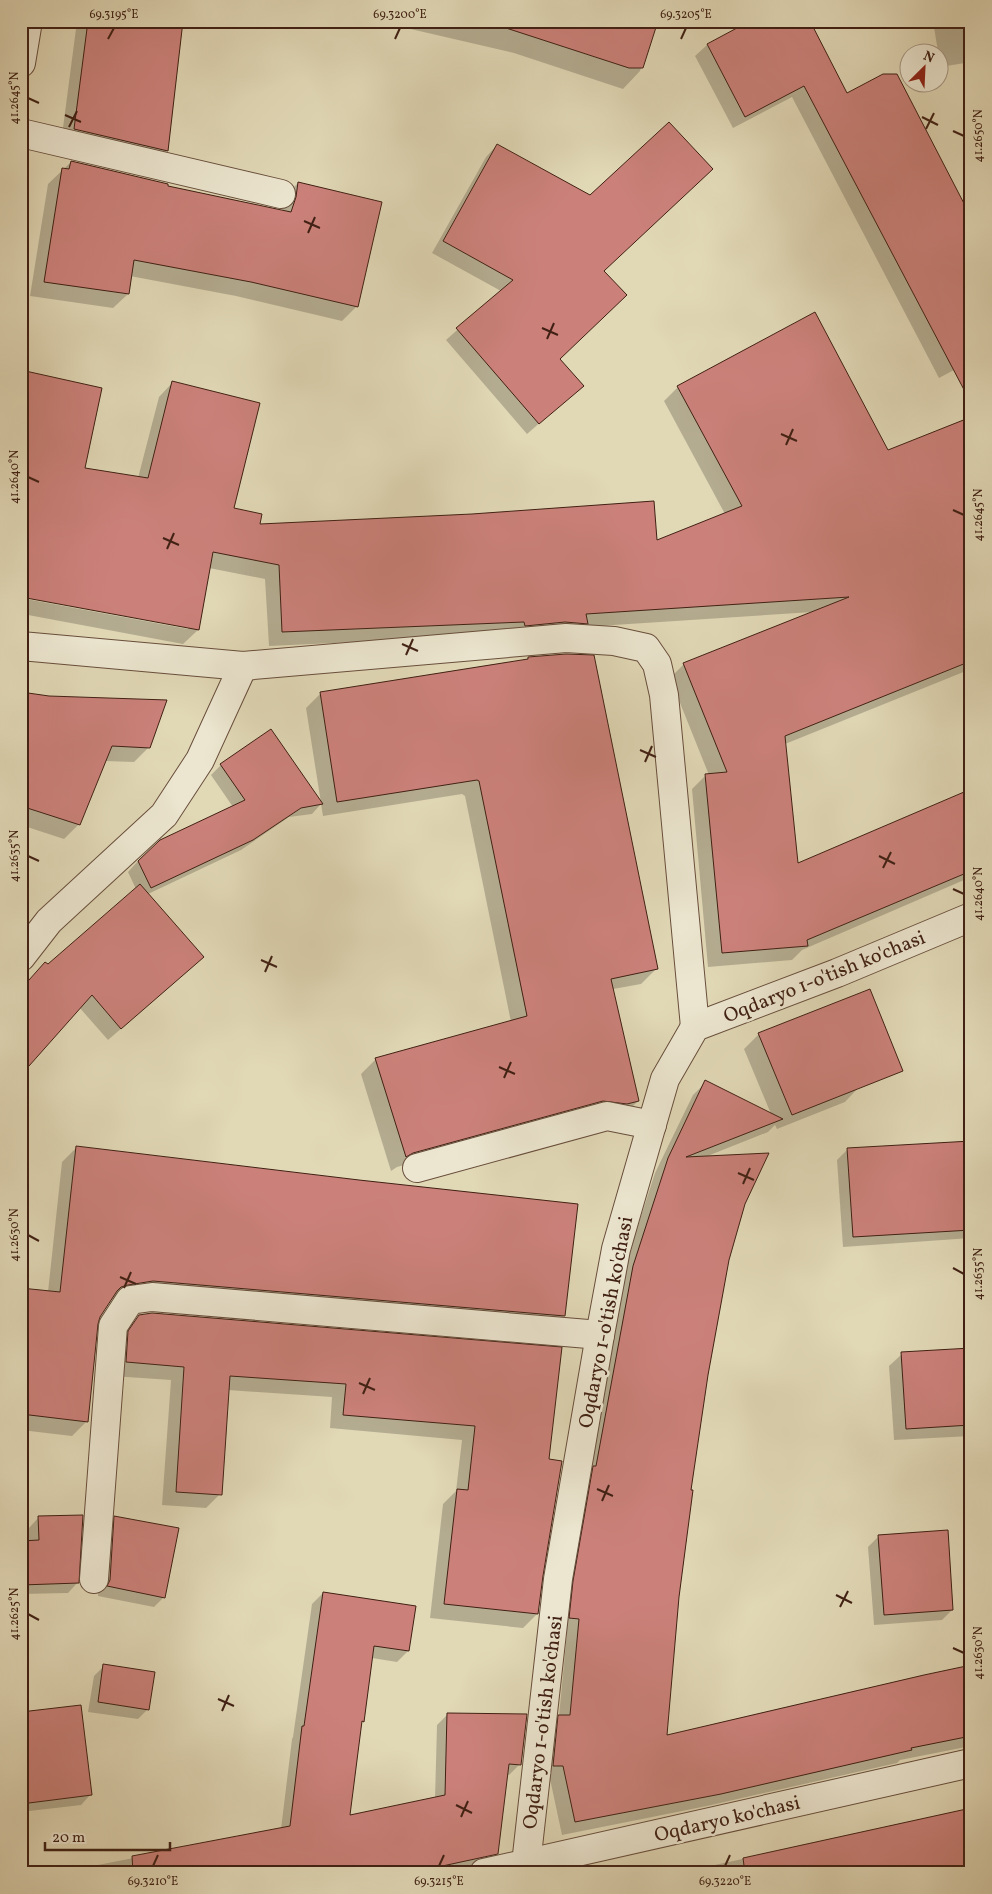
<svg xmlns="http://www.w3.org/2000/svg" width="992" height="1894" font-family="Vollkorn,serif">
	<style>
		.shadow { fill: #0003; fill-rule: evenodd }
		.building { fill: #cb817a; stroke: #402014 }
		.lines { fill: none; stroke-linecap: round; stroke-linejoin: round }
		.street-casing { stroke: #684e3c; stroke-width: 30 }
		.street { stroke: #ece6d0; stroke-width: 28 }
		.ticks { fill: none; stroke: #402014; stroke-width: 2 }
		.labels { text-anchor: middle; stroke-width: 5; stroke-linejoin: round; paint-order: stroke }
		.street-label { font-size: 20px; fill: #402014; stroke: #ece6d0 }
		.neatline { fill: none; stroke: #402014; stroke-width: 2 }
		.ticks-label { font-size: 12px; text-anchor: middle; fill: #402014 }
	</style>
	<rect width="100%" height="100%" fill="#e1d8b6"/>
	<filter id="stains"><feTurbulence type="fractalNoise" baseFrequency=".004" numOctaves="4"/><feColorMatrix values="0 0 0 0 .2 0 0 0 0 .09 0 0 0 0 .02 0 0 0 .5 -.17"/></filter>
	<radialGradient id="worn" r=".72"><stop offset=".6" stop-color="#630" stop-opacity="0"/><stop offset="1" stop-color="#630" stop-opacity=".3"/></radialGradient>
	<g class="shadow">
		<polygon points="77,21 182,21 167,151 153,165 61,143"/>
		<polygon points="376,21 657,21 640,71 623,89 514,53"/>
		<polygon points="753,21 847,94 971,361 939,378 792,97 733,128 695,56 707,45"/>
		<polygon points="933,21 971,21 971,62 940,67 940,52 938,52"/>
		<polygon points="497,145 602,271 559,359 582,386 527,434 446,340 501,291 432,253 486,157"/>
		<polygon points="71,162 167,187 282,212 283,198 298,183 357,306 342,321 236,296 130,276 128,294 113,308 30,296 48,184"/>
		<path d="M21,371L83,469L138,478L159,397L173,382L232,509L259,525L656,542L725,514L664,401L678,387L888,451L971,418V669L785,744L797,865L971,791V877L802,950L792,960L708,967L692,789L706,775H709L670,678L684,664L813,612L583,627L510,635L269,646L265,579L209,568L198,630L183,644L28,615L21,622ZM26,597L188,627V629L26,599Z"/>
		<polygon points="528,658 656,969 641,984 613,989 638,1101 623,1116 587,1115 397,1167 391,1171 361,1074 376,1059 511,1022 465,796 462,794 323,816 321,804 312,814 289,817 241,850 148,894 189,970 108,1040 79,1007 48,966 136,889 128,872 138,861 233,807 211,775 221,765 321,803 306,708 320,694 525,661"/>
		<polygon points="21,693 149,747 134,762 105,761 79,824 64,839 21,825"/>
		<polygon points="759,1034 859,1087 845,1102 777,1129 775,1125 768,1132 705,1157 744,1203 728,1260 707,1375 690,1491 678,1597 665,1737 971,1667 971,1746 900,1760 897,1763 707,1806 562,1835 550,1779 540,1778 546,1730 559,1716 567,1632 557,1631 620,1281 655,1173 693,1095 706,1082 771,1114 744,1049"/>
		<polygon points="971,1142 971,1238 843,1247 837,1160 847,1150"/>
		<polygon points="77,1147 564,1316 549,1331 138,1296 112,1299 99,1317 87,1421 72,1436 21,1430 21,1289 48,1292 62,1162"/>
		<polygon points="140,1316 560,1349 547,1460 541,1576 537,1614 523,1628 430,1618 443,1504 456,1491 462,1440 330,1428 332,1397 228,1390 220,1494 206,1508 162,1505 171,1380 112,1376 125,1330"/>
		<polygon points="971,1350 971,1436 894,1440 889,1366 902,1354"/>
		<polygon points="39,1517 78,1582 68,1593 21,1594 21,1542 29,1542 29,1528"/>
		<polygon points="115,1517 164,1597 154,1607 98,1596 105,1528"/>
		<polygon points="879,1536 952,1610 942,1620 874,1625 868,1547"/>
		<polygon points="323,1593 408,1651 397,1662 372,1658 363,1721 360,1723 349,1816 435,1799 437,1725 448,1714 520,1764 509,1775 506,1775 497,1853 485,1865 448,1873 57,1873 281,1829 292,1739 293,1737 312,1604"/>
		<polygon points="104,1666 148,1709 138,1719 88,1712 94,1676"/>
		<polygon points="21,1713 91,1794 81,1805 21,1812"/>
		<polygon points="971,1809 971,1873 678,1873"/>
	</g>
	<g class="building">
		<polygon points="88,21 183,21 168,151 74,129"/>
		<polygon points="508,21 658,21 643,68 629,68 506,28"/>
		<polygon points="750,21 810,21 847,93 883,74 897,74 971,217 971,403 804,86 745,117 707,44"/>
		<polygon points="669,122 713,169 604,271 627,295 560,359 584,386 539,424 456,328 513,280 443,241 497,144 590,195"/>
		<polygon points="71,161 168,184 168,186 291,212 296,197 298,182 382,202 358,307 251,282 134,260 129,294 44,282 62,168 69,169"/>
		<polygon points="815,312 888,450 971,417 971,661 785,736 798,863 971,789 971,871 807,940 808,946 722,953 705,774 727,772 683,663 849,597 586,614 588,624 565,622 525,626 524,622 282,632 279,565 213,552 199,630 21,597 21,370 102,388 85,468 148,478 172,381 260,403 234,508 262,514 260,524 472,514 654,501 657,540 742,506 677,386"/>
		<polygon points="566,654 594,655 658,969 611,979 639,1101 627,1104 603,1101 413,1153 406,1157 375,1058 527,1016 479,781 477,780 337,802 320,692 528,659 528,657"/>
		<polygon points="21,692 49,696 167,700 150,748 112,746 80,825 21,806"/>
		<polygon points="271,729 323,804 301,808 253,840 151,888 138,861 160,840 245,800 220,764"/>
		<polygon points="140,884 204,957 121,1029 92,995 21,1075 21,989 45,962 48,964"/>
		<polygon points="870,989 903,1071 792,1115 758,1033"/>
		<polygon points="705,1080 783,1119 686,1157 769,1153 745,1204 729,1260 708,1375 691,1490 693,1490 679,1597 667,1735 924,1675 971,1665 971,1736 911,1748 912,1750 721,1794 575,1822 563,1766 553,1766 558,1715 570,1715 579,1619 569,1618 573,1581 593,1466 596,1466 633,1266 668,1158"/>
		<polygon points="971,1141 971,1230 853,1237 847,1148"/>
		<polygon points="76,1146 359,1180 578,1204 565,1316 153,1281 128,1285 121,1287 117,1291 100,1317 98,1324 88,1422 21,1414 21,1288 60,1292"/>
		<polygon points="152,1313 562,1347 549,1459 562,1461 543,1576 538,1614 444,1604 457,1489 468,1490 475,1426 343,1415 346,1384 230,1376 222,1495 176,1492 184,1367 126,1362 128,1331 139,1315"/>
		<polygon points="971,1348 971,1425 906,1429 901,1352"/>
		<polygon points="83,1515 79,1583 21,1585 21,1541 39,1540 38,1516"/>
		<polygon points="114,1516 179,1528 165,1598 107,1586 110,1580"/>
		<polygon points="948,1530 953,1610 884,1615 878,1535"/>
		<polygon points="323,1592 416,1606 409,1651 374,1646 364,1722 362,1721 350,1815 445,1795 447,1713 527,1714 521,1765 509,1764 498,1854 410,1873 133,1873 132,1856 290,1826 302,1726 304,1726"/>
		<polygon points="103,1664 155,1672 149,1710 98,1702"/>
		<polygon points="81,1705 92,1795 21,1804 21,1712"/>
		<polygon points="971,1808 971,1873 745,1873 743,1858"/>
	</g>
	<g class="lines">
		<g class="street-casing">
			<g id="street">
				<polyline points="21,63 28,21"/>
				<polyline points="21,133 281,194"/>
				<polyline points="21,646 243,666 566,638 614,641 646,648 657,664 664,695 695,1027"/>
				<polyline points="21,957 49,921 164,815 200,760 243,666"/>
				<polyline points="417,1168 607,1116 652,1125"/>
				<polyline points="94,1579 113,1326 130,1300 152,1297 600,1335"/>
				<polyline points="484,1873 971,1763"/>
				<polyline points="525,1873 558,1579 600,1335 616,1249 665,1079 695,1027 837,973 971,917"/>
			</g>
		</g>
		<use href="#street" class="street"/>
	</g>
	<path class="ticks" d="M108,39L114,28M395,39L400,28M681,39L686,28M28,98L39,103M65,115L81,122M922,117L938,125M69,127L77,111M926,129L934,113M953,131L964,136M304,221L320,228M308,233L315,217M542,328L558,335M547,339L554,323M781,434L797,441M786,445L793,429M28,477L39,482M953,510L964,515M163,538L179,545M167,549L174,533M402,644L418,651M406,655L413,639M640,750L656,757M645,762L652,746M28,856L39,861M879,856L895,864M883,868L891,852M953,889L964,894M261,960L277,967M265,972L272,956M499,1067L515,1074M504,1078L511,1062M738,1173L754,1180M743,1184L750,1168M28,1235L39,1241M953,1268L964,1274M120,1277L136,1284M124,1288L131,1272M359,1383L375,1390M363,1394L370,1378M597,1489L613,1496M602,1501L609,1485M836,1595L852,1603M840,1607L848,1591M28,1614L39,1620M953,1648L964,1653M218,1699L234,1706M222,1711L229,1695M456,1805L472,1813M461,1817L468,1801M153,1866L158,1855M439,1866L444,1855M725,1866L730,1855"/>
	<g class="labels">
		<g class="street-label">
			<text transform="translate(824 976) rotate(-22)" y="7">Oqdaryo 1-o'tish ko'chasi</text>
			<text transform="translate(605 1322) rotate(-79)" y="7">Oqdaryo 1-o'tish ko'chasi</text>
			<text transform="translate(542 1722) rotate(-83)" y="7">Oqdaryo 1-o'tish ko'chasi</text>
			<text transform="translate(727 1818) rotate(-13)" y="7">Oqdaryo ko'chasi</text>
		</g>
	</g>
	<rect width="992" height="1894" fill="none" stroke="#e1d8b6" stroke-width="55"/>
	<g transform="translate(924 68) rotate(24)"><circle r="24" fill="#ece6d0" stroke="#a79785"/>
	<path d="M0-4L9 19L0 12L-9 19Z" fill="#8f2418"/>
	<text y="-8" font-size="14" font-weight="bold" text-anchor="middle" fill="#402014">N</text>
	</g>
	<path d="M45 1842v8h125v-8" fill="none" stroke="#402014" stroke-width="2.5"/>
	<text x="52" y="1842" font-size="15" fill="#402014" stroke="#ece6d0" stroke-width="4" paint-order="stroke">20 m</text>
	<rect x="28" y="28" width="936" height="1838" class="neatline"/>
	<g class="ticks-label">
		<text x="114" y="18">69.3195°E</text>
		<text x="400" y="18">69.3200°E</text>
		<text x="686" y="18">69.3205°E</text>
		<text transform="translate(14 98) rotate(-90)" y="4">41.2645°N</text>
		<text transform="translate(978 136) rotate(-90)" y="4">41.2650°N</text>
		<text transform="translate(14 477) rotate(-90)" y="4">41.2640°N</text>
		<text transform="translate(978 515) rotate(-90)" y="4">41.2645°N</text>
		<text transform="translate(14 856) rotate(-90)" y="4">41.2635°N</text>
		<text transform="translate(978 894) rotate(-90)" y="4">41.2640°N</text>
		<text transform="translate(14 1235) rotate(-90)" y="4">41.2630°N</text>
		<text transform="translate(978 1274) rotate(-90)" y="4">41.2635°N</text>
		<text transform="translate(14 1614) rotate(-90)" y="4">41.2625°N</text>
		<text transform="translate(978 1653) rotate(-90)" y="4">41.2630°N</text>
		<text x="153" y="1885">69.3210°E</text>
		<text x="439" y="1885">69.3215°E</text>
		<text x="725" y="1885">69.3220°E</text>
	</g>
	<rect width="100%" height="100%" filter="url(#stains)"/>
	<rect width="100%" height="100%" fill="url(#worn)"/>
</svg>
